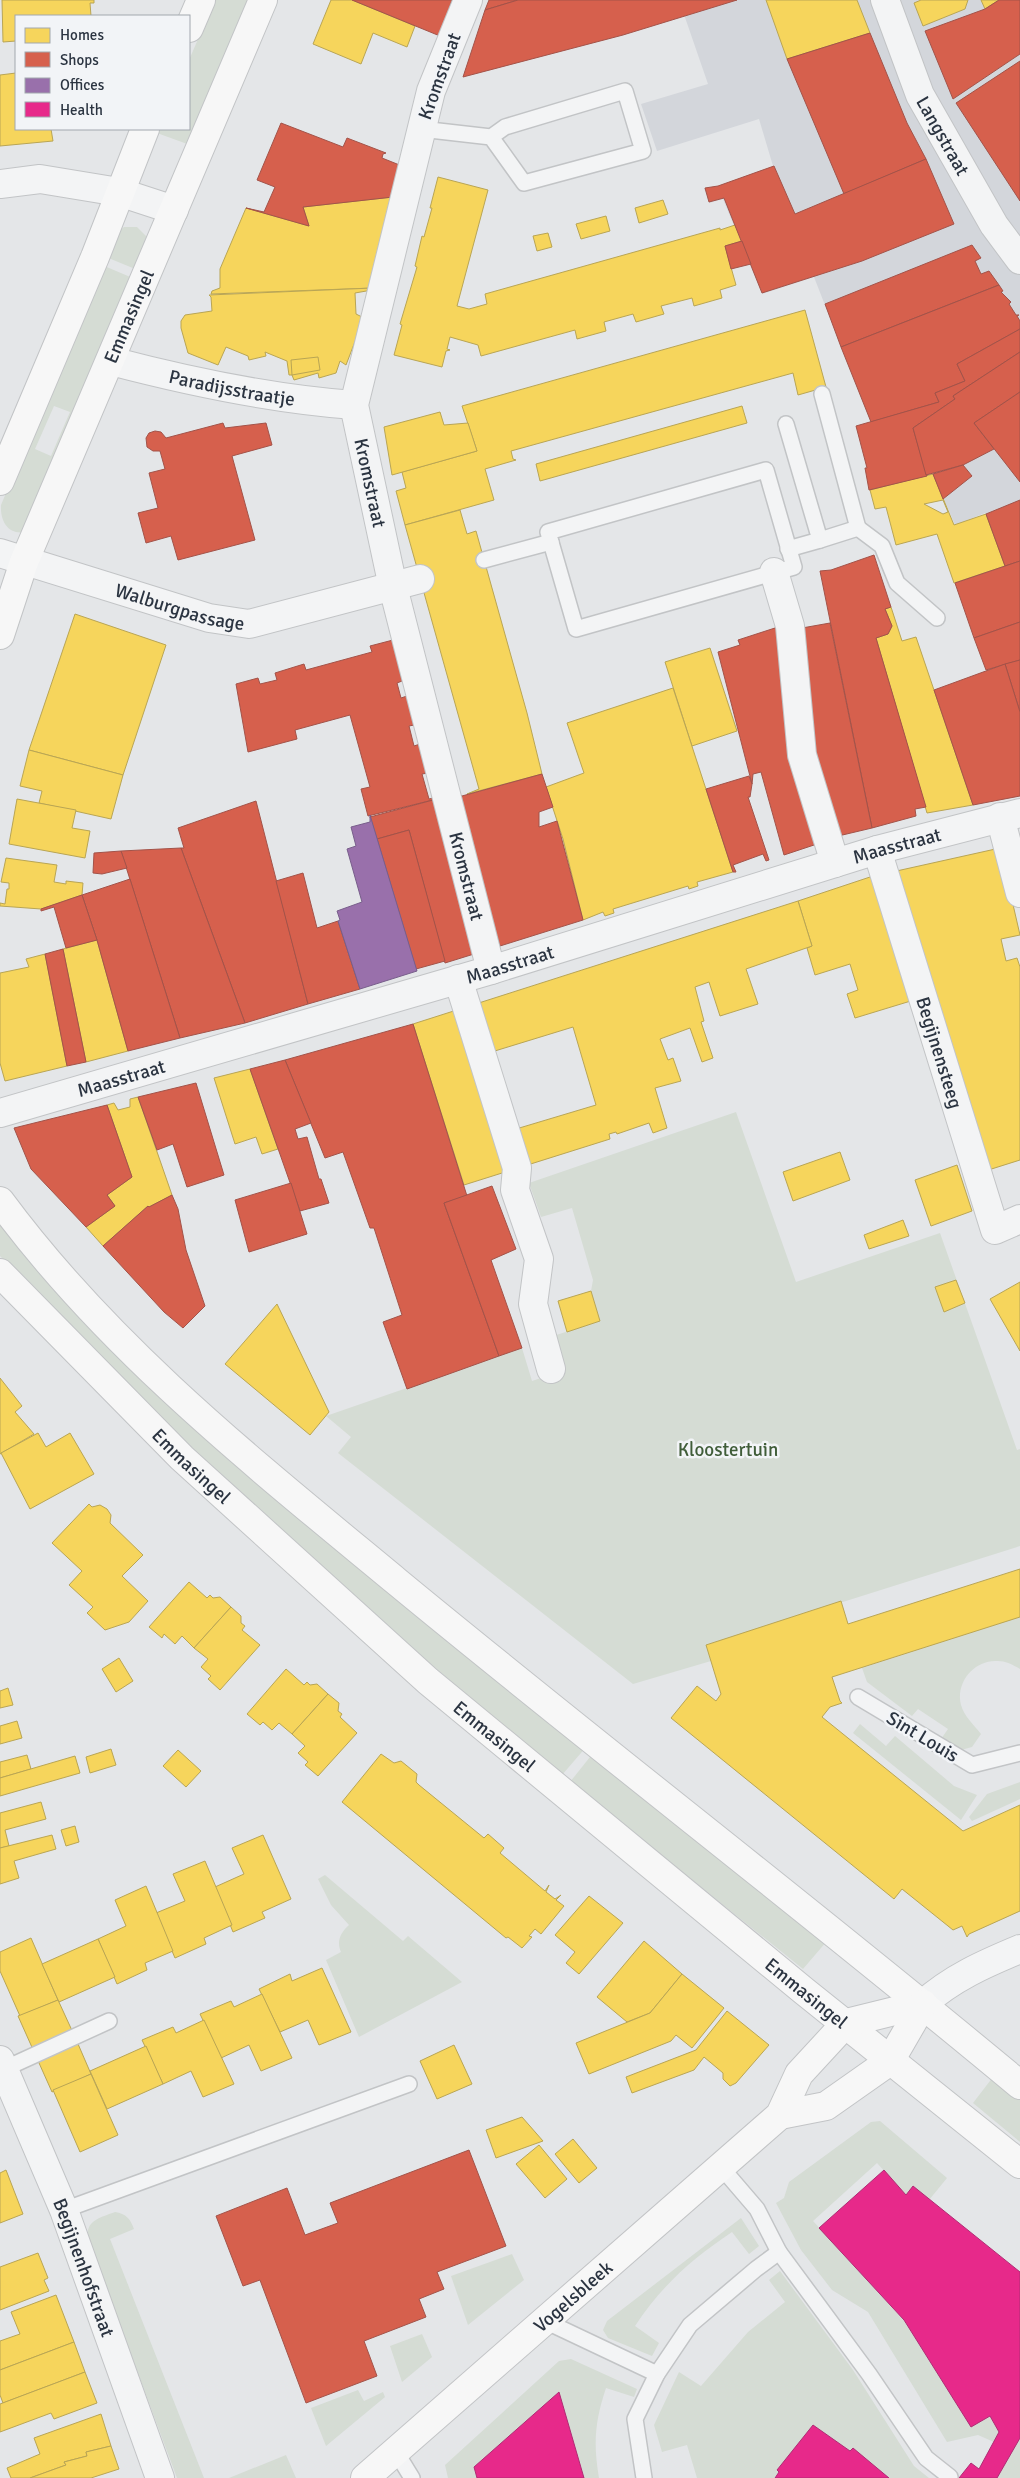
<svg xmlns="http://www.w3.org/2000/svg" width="1020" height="2478" font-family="Signika,sans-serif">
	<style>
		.built { fill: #d3d6db }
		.green { fill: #d5dcd4; fill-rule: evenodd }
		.homes { fill: #f6d55c; stroke: #b9a554; fill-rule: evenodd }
		.shops { fill: #d6604d; stroke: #a35349 }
		.offices { fill: #9970ab; stroke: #785e8b }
		.health { fill: #e7298a; stroke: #af2c74 }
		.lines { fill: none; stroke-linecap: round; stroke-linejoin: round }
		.lane-casing { stroke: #c2c4c6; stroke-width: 18 }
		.street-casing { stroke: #c2c4c6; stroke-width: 30 }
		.secondary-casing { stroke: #c2c4c6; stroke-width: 30 }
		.lane { stroke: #f3f4f5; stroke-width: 15 }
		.street { stroke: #f3f4f5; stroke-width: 28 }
		.secondary { stroke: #f7f7f7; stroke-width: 28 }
		.labels { text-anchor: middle; stroke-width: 5; stroke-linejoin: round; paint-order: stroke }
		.street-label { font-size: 19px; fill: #2b3441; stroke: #f2f4f7 }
		.park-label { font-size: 19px; fill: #405d39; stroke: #f2f4f7 }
	</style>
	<rect width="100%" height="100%" fill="#e4e6e8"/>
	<polygon class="built" points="679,0 1020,0 1020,604 985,513 955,525 933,474 927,475 871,423 814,277 762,294 723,199 709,203 704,188 719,186 773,166 759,119 657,151 641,104 708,84"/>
	<g class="green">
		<polygon points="215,0 251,0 190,145 157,133 159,129 189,129 189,60"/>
		<polygon points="124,227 137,227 147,237 140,271 106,257 115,235"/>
		<path d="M102,265L135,279L25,532C8,535 0,521 1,505ZM54,406L70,412L51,456L35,449Z"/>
		<polygon points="736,1112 796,1282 940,1233 1017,1450 1020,1449 1020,1546 707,1645 711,1661 633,1684 338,1453 351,1437 326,1416 522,1348 532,1381 559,1372 550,1337 600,1321 591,1291 593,1280 572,1208 541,1217 529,1183"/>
		<path d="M0,1218L587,1746L562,1775C366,1612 175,1442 0,1256Z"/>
		<path d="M1020,1617V1669C1013,1665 1006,1661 998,1661C975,1659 955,1682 961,1705C964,1716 974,1725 981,1734L972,1747L961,1750L941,1739L948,1729L918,1709L912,1716L867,1682L862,1668Z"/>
		<polygon points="860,1724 886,1746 895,1736 954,1786 977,1795 961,1820 853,1733"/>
		<polygon points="594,1752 827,1941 803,1969 570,1782"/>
		<polygon points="1020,1782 1020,1799 972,1821 969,1817 987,1794"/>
		<path d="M325,1875L403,1941L408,1936L462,1982L359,2037L326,1960L341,1952C336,1941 341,1932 349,1925L331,1905L318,1879Z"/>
		<polygon points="993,2077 1020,2099 1020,2142 973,2103"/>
		<polygon points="880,2121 947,2178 929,2200 906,2195 877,2163 813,2221 904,2321 971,2426 990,2416 1000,2433 994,2442 978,2435 947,2442 868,2312 832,2290 801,2250 776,2203 784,2198 789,2182 871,2122"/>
		<path d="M115,2212C126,2214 130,2218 134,2229L110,2239L204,2478H177L89,2242C83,2221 99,2218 115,2212Z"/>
		<path d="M741,2218L759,2246L749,2254L732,2232C693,2258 661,2286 635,2326L659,2343L652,2356L608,2338L603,2330L607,2321Z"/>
		<polygon points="512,2254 524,2280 468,2325 451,2276"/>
		<polygon points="780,2271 853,2370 914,2466 929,2478 888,2478 814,2426 774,2478 697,2478 687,2445 662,2452 654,2425 679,2372 701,2386 748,2332 785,2302 769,2280"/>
		<polygon points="422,2334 432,2357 402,2382 390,2346"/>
		<path d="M571,2359L637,2389L634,2397L606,2388C595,2421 593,2443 599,2478H448L445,2465L559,2361Z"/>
		<polygon points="358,2390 364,2401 383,2392 385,2397 326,2446 311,2408"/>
		<polygon points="1020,2431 1020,2478 995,2478"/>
		<polygon points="286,2455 296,2478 229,2478"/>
	</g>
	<g class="homes">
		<polygon points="2,0 94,0 94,3 90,3 91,16 16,16 16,41 3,42"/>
		<polygon points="331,0 352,0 415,26 407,47 373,33 361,64 313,44"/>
		<polygon points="766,0 857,0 870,33 787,59"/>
		<polygon points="921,0 968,0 965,9 923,26 914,3"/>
		<polygon points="981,0 999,0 985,9"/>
		<polygon points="16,73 16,129 51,129 53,141 0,146 0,75"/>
		<polygon points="438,177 488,190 457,306 469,309 487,304 485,294 720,228 720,230 735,225 742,241 725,246 736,285 720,290 722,298 694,306 692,298 661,306 664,314 636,322 633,314 604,322 606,331 577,339 575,330 481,356 478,345 450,337 447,349 450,350 446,351 442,367 394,355 402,325 400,324 417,267 415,266 422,236 424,237 432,208 430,208"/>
		<polygon points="393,197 373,288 211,294 212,291 220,288 220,269 246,208 309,226 303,207"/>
		<polygon points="663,200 668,214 639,223 635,208"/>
		<polygon points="606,216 610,231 581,239 576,224"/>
		<polygon points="548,233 552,247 537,251 533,236"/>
		<polygon points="373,288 372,290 355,293 356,314 364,318 346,365 340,361 336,373 319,378 318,373 294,380 292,375 289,375 287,361 265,352 266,356 249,360 248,356 226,347 218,365 188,353 181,328 181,321 185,315 212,311 211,297 209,295"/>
		<polygon points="805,310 826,387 798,395 793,373 511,451 513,459 516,460 485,469 494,500 405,525 396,491 406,488 402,472 477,451 462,406"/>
		<polygon points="318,357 320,370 292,375 291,360"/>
		<polygon points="742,406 747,423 540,481 536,464"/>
		<polygon points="440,412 444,425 468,423 477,451 392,475 384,427"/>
		<path d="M933,474L954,525L986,514L1005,566L954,583L937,534L896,545L886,507L875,509L870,490ZM943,500L948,512L943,514L924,504Z"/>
		<polygon points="460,510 467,534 476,531 527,713 542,774 467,794 479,789 405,525"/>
		<polygon points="891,607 902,641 916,637 973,805 927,813 876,638 888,634 892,626 885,609"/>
		<polygon points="75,614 166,645 123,775 29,750"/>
		<polygon points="710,648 737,731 692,746 665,662"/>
		<polygon points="673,688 733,872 697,882 698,886 689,889 688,886 613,909 614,913 605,916 603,912 583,920 563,839 546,787 584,773 567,723"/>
		<polygon points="29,750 123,775 111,819 39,803 42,791 20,786"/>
		<polygon points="17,799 76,810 72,828 90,831 85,858 9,844"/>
		<polygon points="1000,848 1020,935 1001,939 1006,961 1017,958 1020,967 1020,1160 982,1172 892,872"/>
		<polygon points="6,858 57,865 54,882 66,884 66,881 83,883 82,895 41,909 0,906 0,903 5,904 7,889 9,889 9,883 1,882"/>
		<polygon points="879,874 914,1000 855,1018 847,994 858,990 850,964 815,975 807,948 812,946 798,901"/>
		<path d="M798,901L812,946L746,969L758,1004L720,1016L709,982L695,987L704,1021L701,1022L713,1058L702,1062L690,1028L660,1039L668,1060L673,1058L681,1081L655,1088L667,1128L653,1133L649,1123L617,1134L616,1132L609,1134L610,1139L464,1185L413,1024ZM573,1027L596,1105L496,1135L472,1058Z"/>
		<polygon points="97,940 128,1051 86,1062 63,949"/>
		<polygon points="45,954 67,1066 5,1081 0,1063 0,973 29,967 26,959"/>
		<polygon points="250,1069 278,1149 262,1154 256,1137 235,1144 214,1078"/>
		<polygon points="138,1097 172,1195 149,1207 148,1206 103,1246 86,1227 115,1206 107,1195 132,1177 107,1105 114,1103 118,1110 130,1107 130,1099"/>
		<polygon points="840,1152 850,1180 793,1201 783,1172"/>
		<polygon points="957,1165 972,1211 931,1226 915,1180"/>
		<polygon points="903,1220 909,1236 869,1249 864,1235"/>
		<polygon points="956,1280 965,1303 944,1312 935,1287"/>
		<polygon points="1020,1282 1020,1351 990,1299"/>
		<polygon points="591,1291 600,1321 567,1332 558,1301"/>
		<polygon points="277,1304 329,1412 310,1435 225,1364"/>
		<polygon points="0,1378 22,1406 15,1412 34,1434 0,1454"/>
		<polygon points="38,1433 46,1447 70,1433 94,1474 30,1509 1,1453"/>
		<polygon points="89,1504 92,1507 100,1505 107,1509 111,1515 110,1523 143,1555 122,1576 148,1601 129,1622 105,1630 87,1613 93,1607 69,1585 82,1571 52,1543"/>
		<polygon points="1020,1569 1020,1617 832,1677 840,1701 842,1703 830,1707 822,1717 963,1831 1020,1805 1020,1911 969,1934 967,1937 962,1926 953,1930 902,1889 894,1899 671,1718 697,1686 716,1701 721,1694 706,1645 841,1601 848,1624"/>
		<polygon points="189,1582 207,1598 210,1595 213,1598 220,1597 231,1607 194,1648 182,1636 175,1644 164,1634 162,1638 149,1627"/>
		<polygon points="231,1607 241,1616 241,1623 245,1626 242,1630 260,1645 220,1690 208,1679 211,1676 201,1667 208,1659 194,1648"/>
		<polygon points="119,1658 133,1681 116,1692 102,1669"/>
		<polygon points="286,1669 304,1685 307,1682 310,1685 317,1684 328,1694 292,1734 279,1723 272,1730 263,1722 260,1725 247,1714"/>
		<polygon points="8,1688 13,1705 0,1708 0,1691"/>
		<polygon points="328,1694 339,1703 338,1711 342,1714 340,1717 357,1733 318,1776 305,1765 308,1762 298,1753 305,1746 292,1734"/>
		<polygon points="17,1721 22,1738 0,1744 0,1726"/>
		<polygon points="111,1749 116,1765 90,1773 86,1757"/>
		<polygon points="178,1750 201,1771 186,1787 163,1766"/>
		<polygon points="381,1754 394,1763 401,1761 417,1774 416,1782 419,1785 484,1838 488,1834 504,1848 500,1853 545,1891 549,1885 546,1892 555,1899 561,1895 556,1900 564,1906 541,1934 535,1929 529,1936 532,1937 522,1948 508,1937 506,1938 342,1802"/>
		<polygon points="27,1755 31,1769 0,1778 0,1762"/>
		<polygon points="75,1756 80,1773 0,1796 0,1778"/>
		<polygon points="41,1802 46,1819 5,1830 9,1846 0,1848 0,1813"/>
		<polygon points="75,1826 79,1842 66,1846 61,1830"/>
		<polygon points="52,1835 56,1849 14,1861 19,1878 0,1884 0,1848"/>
		<polygon points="263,1835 291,1899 262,1912 265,1918 233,1932 215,1887 244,1874 232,1848"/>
		<polygon points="205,1861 232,1925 204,1938 206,1944 175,1958 156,1913 185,1901 173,1874"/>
		<polygon points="146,1886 173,1951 145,1963 147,1970 117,1984 98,1939 126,1926 115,1900"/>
		<polygon points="589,1896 623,1923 579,1974 566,1963 575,1952 555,1935"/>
		<polygon points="31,1938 58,2000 20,2016 0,1971 0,1952"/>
		<polygon points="98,1939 115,1977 59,2002 42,1964"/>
		<polygon points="644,1941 682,1974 650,2013 627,2022 597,1997"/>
		<polygon points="322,1968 351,2032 319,2045 308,2020 280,2032 259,1989 290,1974 292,1981"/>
		<polygon points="682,1974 724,2008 692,2048 676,2035 671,2041 589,2074 576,2043 650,2013"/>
		<polygon points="262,1994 292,2058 261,2071 249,2045 221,2058 200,2014 231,2001 234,2007"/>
		<polygon points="58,2000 75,2037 35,2054 18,2016"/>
		<polygon points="727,2011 769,2045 736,2083 730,2086 723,2079 723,2073 704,2057 694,2070 632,2093 626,2077 696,2050"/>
		<polygon points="204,2020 234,2084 203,2097 191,2071 163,2084 142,2040 173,2027 176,2033"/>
		<polygon points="75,2037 91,2074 52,2092 35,2054"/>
		<polygon points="454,2045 472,2084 437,2099 420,2061"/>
		<polygon points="146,2046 163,2084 107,2109 90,2071"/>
		<polygon points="91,2074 118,2135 80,2152 53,2090"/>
		<polygon points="522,2117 543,2141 496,2158 486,2130"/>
		<polygon points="573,2139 597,2168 579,2183 555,2154"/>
		<polygon points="539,2145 567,2179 545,2198 516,2164"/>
		<polygon points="6,2170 23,2214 0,2223 0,2173"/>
		<polygon points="38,2253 48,2278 44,2280 49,2291 0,2310 0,2267"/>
		<polygon points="56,2295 74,2342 0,2370 0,2341 20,2334 11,2312"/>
		<polygon points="74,2342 85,2372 3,2403 0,2395 0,2370"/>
		<polygon points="85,2372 97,2403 54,2419 51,2413 0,2432 0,2404"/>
		<polygon points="101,2414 111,2446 86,2452 87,2456 64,2462 66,2465 30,2478 11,2478 7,2468 40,2454 34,2438"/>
		<polygon points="111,2446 119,2469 91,2478 30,2478 66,2465 64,2462 87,2456 86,2452"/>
	</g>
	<g class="shops">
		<polygon points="352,0 452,0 440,36"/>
		<polygon points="489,0 518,0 485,10"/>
		<polygon points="518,0 737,0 623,35 463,77 485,10"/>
		<polygon points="999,0 1020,0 1020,54 953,99 925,31 985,9"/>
		<polygon points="870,33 907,123 926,159 844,194 787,59"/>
		<polygon points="1020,61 1020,201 956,103"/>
		<polygon points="281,123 343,147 347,138 386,153 383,154 382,158 402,166 393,197 303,207 309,226 246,208 264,212 275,187 257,180"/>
		<polygon points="926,159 954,224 862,261 762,293 724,198 709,202 705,188 718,186 774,166 795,214"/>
		<polygon points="742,241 751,264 731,269 725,246"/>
		<polygon points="972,245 981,258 975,261 981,274 989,271 999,285 841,347 825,304"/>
		<polygon points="999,285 1003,291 1001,292 1011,302 1009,304 1016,315 1019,315 1017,316 1020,321 1020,329 957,364 965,381 935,393 939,402 871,422 841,347"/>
		<polygon points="1020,329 1020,352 953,396 955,399 913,428 927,476 869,490 865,468 867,468 856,426 939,402 935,393 965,381 957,364"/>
		<polygon points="1020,352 1020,392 974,423 994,449 963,465 926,475 913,428 955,399 953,396"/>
		<polygon points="1020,392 1020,482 974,423"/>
		<polygon points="223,423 225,428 266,423 272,445 232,456 255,540 178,560 171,536 146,543 138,513 158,508 149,473 165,469 160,451 153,451 147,447 146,438 149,433 155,431 161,432 166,438"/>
		<polygon points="963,465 972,476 943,499 933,474"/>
		<polygon points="1020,500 1020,561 1005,566 986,514"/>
		<polygon points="874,555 891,607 885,609 892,626 888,634 876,638 926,807 915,809 916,816 872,828 820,571 831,570"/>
		<polygon points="1020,561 1020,622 974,638 955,583"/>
		<polygon points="1020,622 1020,660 986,670 974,638"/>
		<polygon points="830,623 872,828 834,837 813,749 802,628"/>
		<polygon points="778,627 820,843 784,855 761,772 753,774 752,784 718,652 740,645 738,640"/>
		<polygon points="393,640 402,681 397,683 401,698 407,696 414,725 409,726 414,746 420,744 428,773 422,774 429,799 433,798 433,800 368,816 361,789 370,787 350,715 295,730 297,739 248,752 236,684 258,678 260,684 277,680 275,673 304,664 306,670 372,652 370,646"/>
		<polygon points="1020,660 1020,712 1005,664"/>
		<polygon points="1005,664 1020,712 1020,796 973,805 934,690"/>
		<polygon points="542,774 553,807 539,812 539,827 557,821 583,920 500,946 475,865 459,794 462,796"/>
		<polygon points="749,776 752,784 750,797 748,797 769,860 766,861 763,854 733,865 736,872 733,872 706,789"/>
		<polygon points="433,800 474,954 445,963 409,830 377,839 370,817"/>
		<polygon points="256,801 308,1004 245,1023 181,848 184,848 178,828"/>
		<polygon points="409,830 445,961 416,969 377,839"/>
		<polygon points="181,848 245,1023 180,1038 121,851"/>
		<polygon points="121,851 127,868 102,874 93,873 94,853"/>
		<polygon points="303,873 317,928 338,921 360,989 308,1004 276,881"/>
		<polygon points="130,879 180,1038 128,1051 97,940 82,895"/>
		<polygon points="82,895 97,940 66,948 54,907 41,911 41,909"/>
		<polygon points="63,949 86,1062 67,1066 45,954"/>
		<polygon points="413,1024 467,1196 444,1203 499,1356 407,1389 383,1322 402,1315 374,1228 370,1228 343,1152 325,1158 285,1060"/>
		<polygon points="285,1060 311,1123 295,1129 298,1139 307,1137 319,1179 321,1179 329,1203 300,1211 250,1069"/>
		<polygon points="196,1083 224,1175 187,1187 173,1144 157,1150 138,1097"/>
		<polygon points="107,1105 132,1177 107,1195 115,1206 86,1227 31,1169 14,1128"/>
		<polygon points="291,1183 307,1234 249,1252 235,1200"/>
		<polygon points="492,1186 516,1249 491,1260 522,1348 499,1356 444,1203"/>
		<polygon points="172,1195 178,1209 186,1250 205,1306 183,1328 164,1312 103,1246 148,1206 149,1207"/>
		<polygon points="469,2150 506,2246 437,2272 444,2289 419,2299 426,2317 364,2341 377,2376 306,2403 260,2280 243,2286 216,2216 287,2188 305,2235 338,2223 330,2203"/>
	</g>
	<polygon class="offices" points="370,815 417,971 360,989 338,921 340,920 337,911 362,902 347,849 356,846 351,827 370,822"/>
	<g class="health">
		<polygon points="884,2170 906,2195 913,2186 1020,2272 1020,2438 997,2478 959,2478 971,2463 979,2469 999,2432 990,2416 971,2427 904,2320 819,2228"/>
		<polygon points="559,2392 584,2478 477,2478 474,2467"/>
		<polygon points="813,2425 850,2451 853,2448 889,2478 775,2478 779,2472 777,2470"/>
	</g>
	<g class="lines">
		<g class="lane-casing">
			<g id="lane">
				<polyline points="421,129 491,137 524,183 643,151 625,91 505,127 491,137"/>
				<polyline points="786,424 820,540 788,549"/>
				<polygon points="766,470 794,567 576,629 548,532"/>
				<polyline points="858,528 882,546 897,583 937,618"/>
				<polyline points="820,540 858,528 822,394"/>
				<polyline points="484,560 551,542"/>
				<polyline points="858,1697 972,1765 1020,1753"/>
				<polyline points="4,2069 109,2021"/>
				<polyline points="721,2167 757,2209 779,2252 869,2374 926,2458 950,2477"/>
				<polyline points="64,2210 409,2084"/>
				<polyline points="545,2321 657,2374"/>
				<polyline points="396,2452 412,2478"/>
				<polyline points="644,2478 635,2419 657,2374 690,2325 756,2269 779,2252"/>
			</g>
		</g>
		<g class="street-casing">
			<g id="street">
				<path id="s1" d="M468,0L431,91L354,405L393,587L491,970"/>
				<path id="s2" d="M885,0L920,95L994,225L1020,260"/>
				<polyline points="0,184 40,179 119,192 174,210"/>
				<path id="s3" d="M111,361C191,382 271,399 354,405"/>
				<path id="s4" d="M0,553L209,618L249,624L420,579"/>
				<polyline points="774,572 790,626 802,755 835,863"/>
				<polyline points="1000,817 1020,893"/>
				<path id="s5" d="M877,850L995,1230L1020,1219"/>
				<polyline points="458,979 517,1168 515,1190 539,1259 533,1304 551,1369"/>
				<path id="s6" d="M0,1113L491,970L877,850L1020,813"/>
				<path d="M923,2004C952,1978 984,1964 1020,1949"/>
				<path id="s7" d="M0,2060L64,2210L160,2478"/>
			</g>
		</g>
		<g class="secondary-casing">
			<g id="secondary">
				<polyline points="189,28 201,0"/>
				<polyline points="0,481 95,257 145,129"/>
				<path id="s8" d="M0,635L24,562L263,0"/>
				<path d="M0,1201C109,1349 256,1465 396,1581C602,1751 815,1914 1020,2085"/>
				<path id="s9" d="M0,1273L182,1458L428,1681L804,1991L1020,2164"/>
				<polyline points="846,2023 923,2004"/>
				<polyline points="780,2115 826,2106 890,2061 923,2004"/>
				<path id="s10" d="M365,2478L780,2115L799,2074L846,2023"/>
			</g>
		</g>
		<use href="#lane" class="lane"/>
		<use href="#street" class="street"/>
		<use href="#secondary" class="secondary"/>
	</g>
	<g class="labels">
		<g class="street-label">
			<text transform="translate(439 76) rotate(-70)" y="7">Kromstraat</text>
			<text dy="7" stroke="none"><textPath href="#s2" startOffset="148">Langstraat</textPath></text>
			<text dy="7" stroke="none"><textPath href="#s8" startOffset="344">Emmasingel</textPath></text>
			<text dy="7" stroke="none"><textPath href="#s3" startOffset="124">Paradijsstraatje</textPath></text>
			<text dy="7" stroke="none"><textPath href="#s1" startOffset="501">Kromstraat</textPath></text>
			<text dy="7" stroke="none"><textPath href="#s4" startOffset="188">Walburgpassage</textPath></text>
			<text dy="7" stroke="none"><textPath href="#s6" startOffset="936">Maasstraat</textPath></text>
			<text dy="7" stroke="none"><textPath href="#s1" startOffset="906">Kromstraat</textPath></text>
			<text dy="7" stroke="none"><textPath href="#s6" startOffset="531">Maasstraat</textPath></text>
			<text dy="7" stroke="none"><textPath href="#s5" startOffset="212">Begijnensteeg</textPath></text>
			<text dy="7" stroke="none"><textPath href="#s6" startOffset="126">Maasstraat</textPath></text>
			<text dy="7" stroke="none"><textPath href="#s9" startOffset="272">Emmasingel</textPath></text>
			<text dy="7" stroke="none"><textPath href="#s9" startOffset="678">Emmasingel</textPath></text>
			<text transform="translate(923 1736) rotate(31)" y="7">Sint Louis</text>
			<text dy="7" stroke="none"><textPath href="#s9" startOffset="1082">Emmasingel</textPath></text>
			<text dy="7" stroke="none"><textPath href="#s7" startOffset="224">Begijnenhofstraat</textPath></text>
			<text dy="7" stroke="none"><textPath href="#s10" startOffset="276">Vogelsbleek</textPath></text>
		</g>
		<g class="park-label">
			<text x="728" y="1456">Kloostertuin</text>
		</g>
	</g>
	<rect x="15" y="15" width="175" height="115" fill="#f2f4f7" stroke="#a2a7ae"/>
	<rect x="25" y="28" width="25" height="15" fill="#f6d55c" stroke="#a2a7ae"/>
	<text x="60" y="40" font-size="15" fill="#2b3441">Homes</text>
	<rect x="25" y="52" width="25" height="15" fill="#d6604d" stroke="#a2a7ae"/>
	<text x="60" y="65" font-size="15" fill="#2b3441">Shops</text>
	<rect x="25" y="78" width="25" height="15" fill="#9970ab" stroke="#a2a7ae"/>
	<text x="60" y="90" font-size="15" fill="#2b3441">Offices</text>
	<rect x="25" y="102" width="25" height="15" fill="#e7298a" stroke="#a2a7ae"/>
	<text x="60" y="115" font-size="15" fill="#2b3441">Health</text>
</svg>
